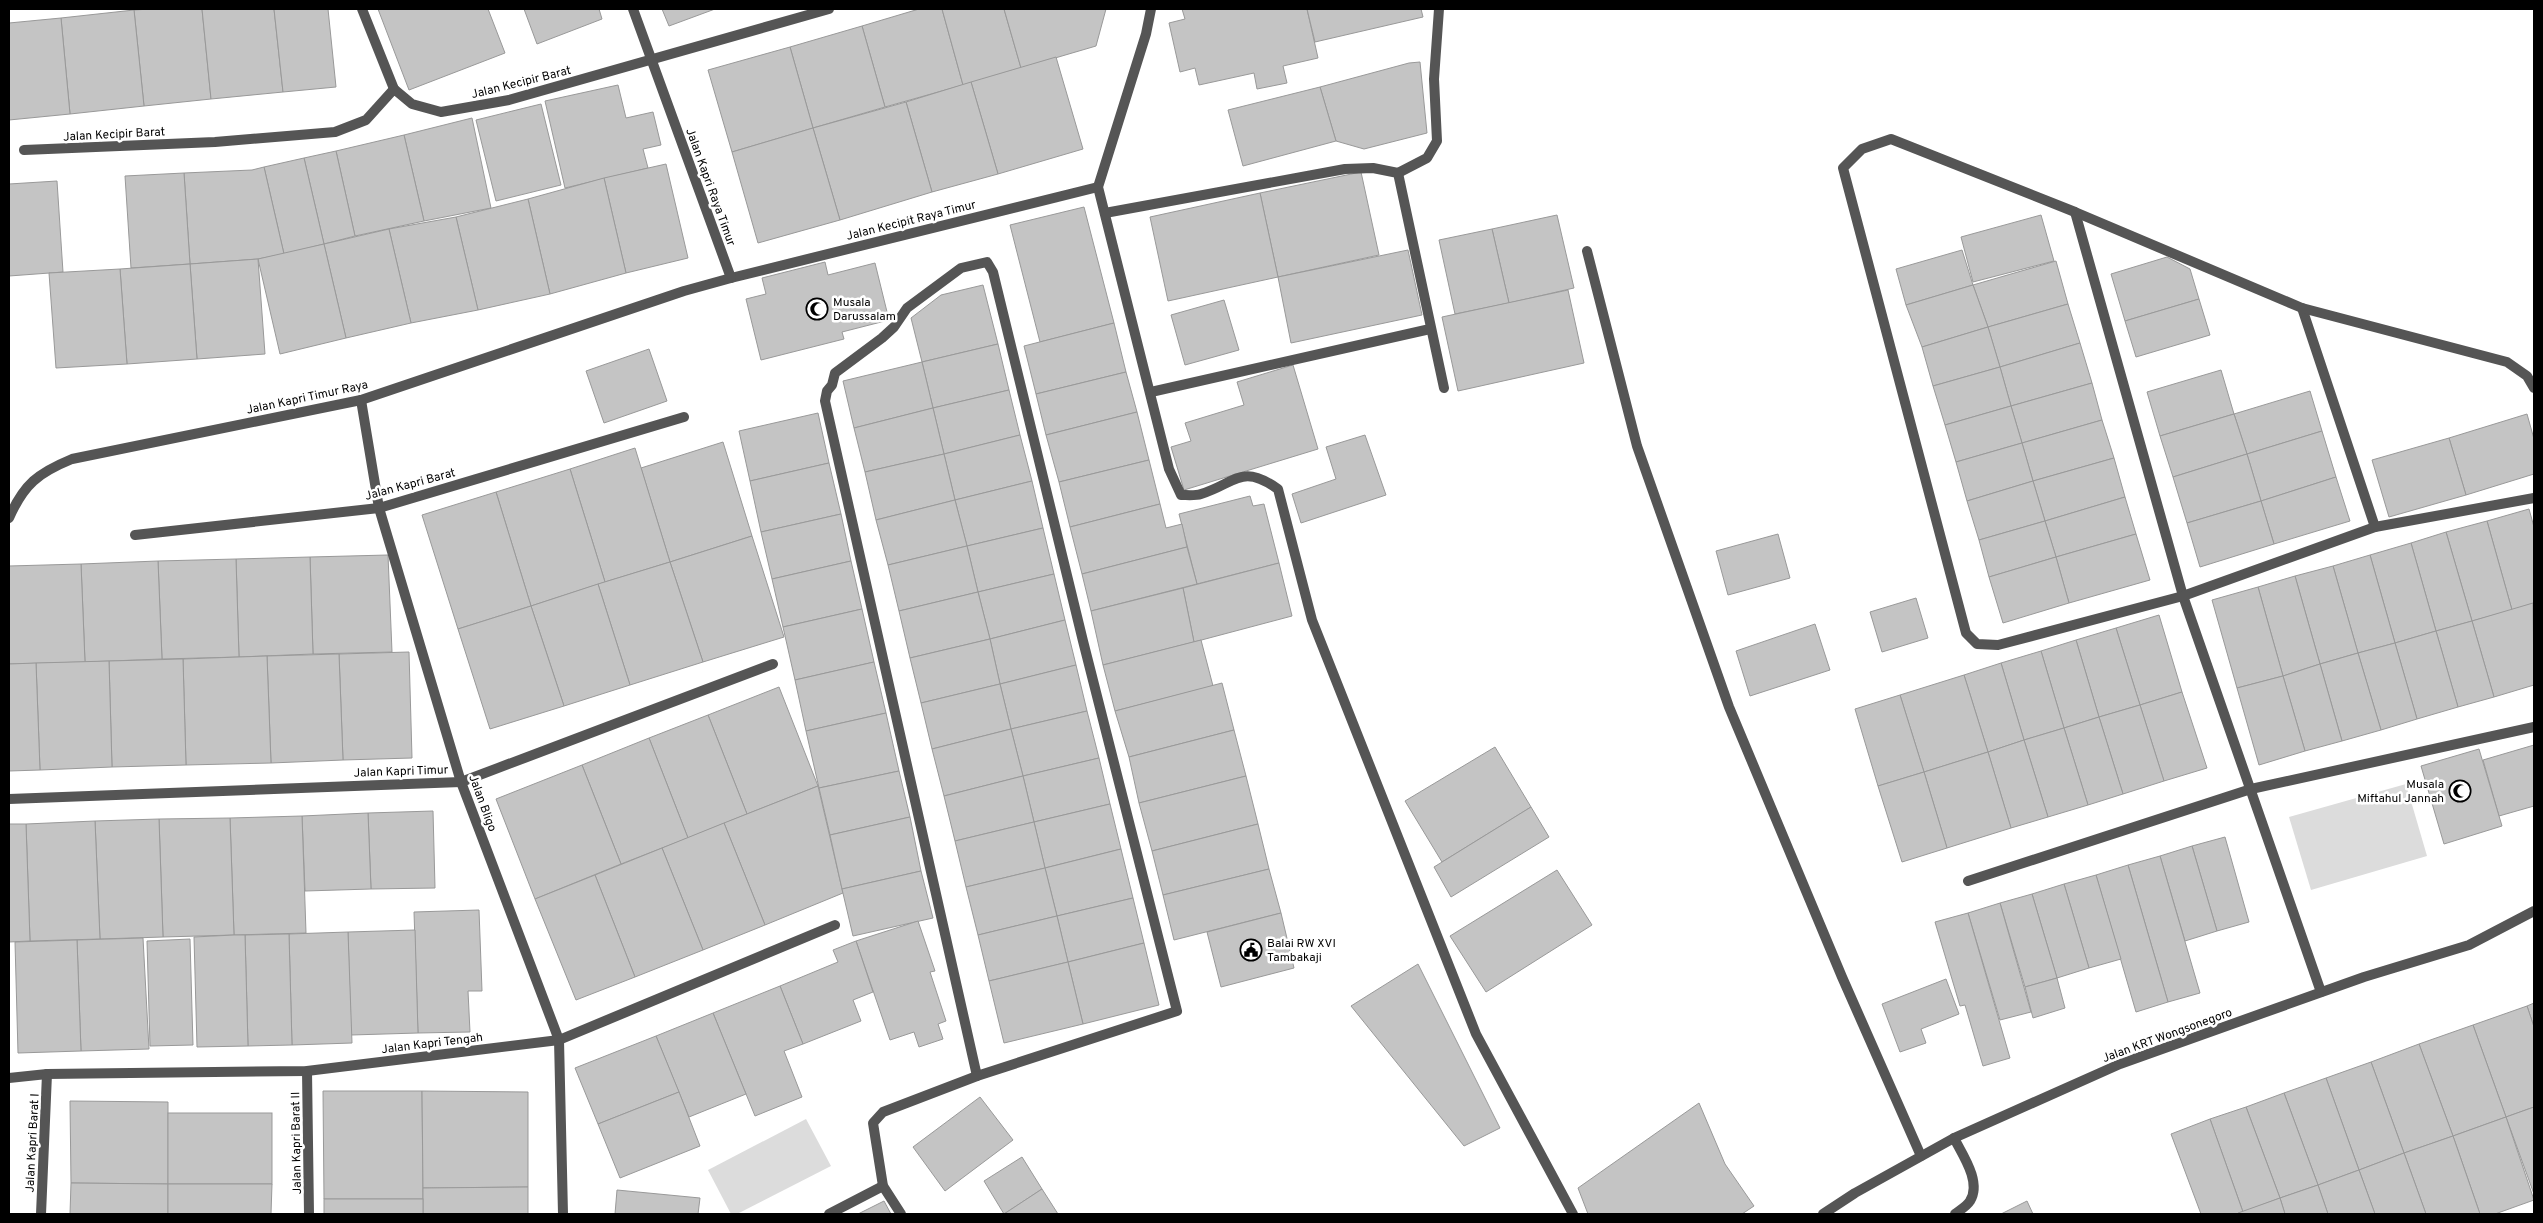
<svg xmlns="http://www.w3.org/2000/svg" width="2543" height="1223" font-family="Overpass,sans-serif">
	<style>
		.green { fill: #dcdcdc }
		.building { fill: #c4c4c4; stroke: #999 }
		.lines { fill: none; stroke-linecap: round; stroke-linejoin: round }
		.service { stroke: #555; stroke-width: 10 }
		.minor { stroke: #555; stroke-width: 10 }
		.tertiary { stroke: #555; stroke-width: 10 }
		.labels { text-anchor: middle; stroke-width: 5; stroke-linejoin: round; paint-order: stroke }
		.street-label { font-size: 12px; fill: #000; stroke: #fff }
		.poi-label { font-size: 12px; fill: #000; stroke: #fff; text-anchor: start }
	</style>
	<rect width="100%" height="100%" fill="#fff"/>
	<g class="green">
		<polygon points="2406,784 2427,856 2311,890 2289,817"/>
		<polygon points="806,1119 831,1166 737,1214 731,1214 708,1170"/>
	</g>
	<g class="building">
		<polygon points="150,9 202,9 211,99 144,106 134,10"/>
		<polygon points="202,9 274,9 283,92 211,99"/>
		<polygon points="274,9 328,9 336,87 283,92"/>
		<polygon points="378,9 488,9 505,53 409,90"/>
		<polygon points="524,9 599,9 602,19 537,44"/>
		<polygon points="662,9 715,9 669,26"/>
		<polygon points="919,9 942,9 963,85 885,107 862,26"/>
		<polygon points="942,9 1004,9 1021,68 963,85"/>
		<polygon points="1004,9 1106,9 1096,46 1021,68"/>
		<polygon points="1182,9 1307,9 1318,58 1283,66 1287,83 1257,89 1254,73 1199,85 1195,68 1180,72 1169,23 1185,19"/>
		<polygon points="1307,9 1421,9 1423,17 1315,42"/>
		<polygon points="134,10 144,106 70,114 61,18"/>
		<polygon points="61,18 70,114 9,120 9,23"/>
		<polygon points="862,26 885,107 813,128 790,47"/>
		<polygon points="790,47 813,128 732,152 708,70"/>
		<polygon points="1056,57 1083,149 998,174 971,82"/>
		<polygon points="1420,62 1427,133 1364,149 1336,141 1320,87 1409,63"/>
		<polygon points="971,82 998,174 932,192 906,102"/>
		<polygon points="618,85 626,118 653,112 661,145 643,149 648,168 565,188 545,101"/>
		<polygon points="1320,87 1336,141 1243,166 1228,110"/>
		<polygon points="906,102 932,192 840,220 813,128"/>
		<polygon points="541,104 561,185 496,201 476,120"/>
		<polygon points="472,118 491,208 424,221 404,135"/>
		<polygon points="813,128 840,220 758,243 732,152"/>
		<polygon points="404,135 424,221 355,236 336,151"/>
		<polygon points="336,151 355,236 324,244 304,158"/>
		<polygon points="304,158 324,244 284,254 264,167"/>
		<polygon points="666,164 688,258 626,273 604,178"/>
		<polygon points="264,167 284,254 258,259 190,264 184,173 252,170"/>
		<polygon points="1361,172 1379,255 1278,277 1260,193"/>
		<polygon points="184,173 190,264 131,268 125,176"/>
		<polygon points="604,178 626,273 550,294 528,199"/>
		<polygon points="57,181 63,272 9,276 9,184"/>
		<polygon points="1260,193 1278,277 1168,301 1150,217"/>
		<polygon points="528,199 550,294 478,310 456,217"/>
		<polygon points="1084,207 1114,323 1040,342 1010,225"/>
		<polygon points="1557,215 1574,288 1509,303 1492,229"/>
		<polygon points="2041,215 2054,261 1973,282 1961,237"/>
		<polygon points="456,217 478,310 411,323 389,229"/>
		<polygon points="389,229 411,323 346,338 324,244"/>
		<polygon points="1492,229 1509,303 1455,314 1439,240"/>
		<polygon points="324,244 346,338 280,354 258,259"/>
		<polygon points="1408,250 1422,315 1291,343 1278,277"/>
		<polygon points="1962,250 1973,285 1906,305 1896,269"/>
		<polygon points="2167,257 2190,269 2199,299 2125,321 2111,274"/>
		<polygon points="258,259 265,354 197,359 190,264"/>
		<polygon points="2056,261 2068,304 1988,327 1973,285"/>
		<polygon points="825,262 828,275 875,263 889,320 842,332 844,339 761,360 746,299 766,294 762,278"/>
		<polygon points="190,264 197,359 127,364 120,269"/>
		<polygon points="120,269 127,364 56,368 49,273"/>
		<polygon points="983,285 998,344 922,362 911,318 941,295"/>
		<polygon points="1973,285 1988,327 1922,347 1906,305"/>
		<polygon points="1568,290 1584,363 1458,391 1442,317"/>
		<polygon points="2199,299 2210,335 2136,357 2125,321"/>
		<polygon points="1224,300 1239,350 1185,365 1171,315"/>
		<polygon points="2068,304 2080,343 2000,367 1988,327"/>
		<polygon points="1114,323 1126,372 1036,394 1024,346"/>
		<polygon points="1988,327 2000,367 1933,386 1922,347"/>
		<polygon points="2080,343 2092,383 2011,406 2000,367"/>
		<polygon points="998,344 1009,390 933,408 922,362"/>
		<polygon points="649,349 667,401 604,423 586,371"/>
		<polygon points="922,362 933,408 854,428 843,381"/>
		<polygon points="1293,365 1318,449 1184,490 1171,447 1191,441 1185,423 1244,405 1237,382"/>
		<polygon points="2000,367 2011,406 1945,425 1933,386"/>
		<polygon points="2221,370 2234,414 2160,436 2147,392"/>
		<polygon points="1126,372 1137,412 1046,435 1036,394"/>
		<polygon points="2092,383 2102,420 2022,443 2011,406"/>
		<polygon points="1009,390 1020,435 944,454 933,408"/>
		<polygon points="2310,391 2322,431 2247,454 2234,414"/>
		<polygon points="2011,406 2022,443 1956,462 1945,425"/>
		<polygon points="933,408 944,454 865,472 854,428"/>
		<polygon points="1137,412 1149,460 1059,482 1046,435"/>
		<polygon points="818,413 829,463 750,481 739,431"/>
		<polygon points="2234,414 2247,454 2173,477 2160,436"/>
		<polygon points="2527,414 2534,439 2534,474 2466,495 2449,438"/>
		<polygon points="2102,420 2114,458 2033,481 2022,443"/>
		<polygon points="2322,431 2336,477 2261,501 2247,454"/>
		<polygon points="1020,435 1032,481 955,500 944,454"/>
		<polygon points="1365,435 1386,495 1301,523 1292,494 1336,479 1326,447"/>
		<polygon points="2449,438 2466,495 2389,517 2372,460"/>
		<polygon points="723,442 752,536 670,562 641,468"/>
		<polygon points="2022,443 2033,481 1967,501 1956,462"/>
		<polygon points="635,448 670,562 605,582 570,469"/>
		<polygon points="944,454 955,500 876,520 865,472"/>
		<polygon points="2247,454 2261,501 2187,523 2173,477"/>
		<polygon points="2114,458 2125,497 2045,521 2033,481"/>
		<polygon points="1149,460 1160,504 1070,527 1059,482"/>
		<polygon points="829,463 841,514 761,532 750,481"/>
		<polygon points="570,469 605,582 531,606 496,492"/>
		<polygon points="2336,477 2350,521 2274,544 2261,501"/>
		<polygon points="1032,481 1043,528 967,546 955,500"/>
		<polygon points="2033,481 2045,521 1979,540 1967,501"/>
		<polygon points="496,492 531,606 458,629 422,515"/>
		<polygon points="1250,496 1253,506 1264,504 1279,563 1197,584 1179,514"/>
		<polygon points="2125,497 2136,534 2056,557 2045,521"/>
		<polygon points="955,500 967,546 888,565 876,520"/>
		<polygon points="2261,501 2274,544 2200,567 2187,523"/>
		<polygon points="1160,504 1166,528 1182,524 1187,547 1082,574 1070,527"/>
		<polygon points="2529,509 2534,527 2534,603 2512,610 2487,521"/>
		<polygon points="841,514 851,561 772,579 761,532"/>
		<polygon points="2045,521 2056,557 1989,577 1979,540"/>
		<polygon points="2487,521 2512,610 2472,621 2446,532"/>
		<polygon points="1043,528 1054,574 978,592 967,546"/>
		<polygon points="2446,532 2472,621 2436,631 2411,543"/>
		<polygon points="1778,534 1790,578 1728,595 1716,551"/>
		<polygon points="2136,534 2150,580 2069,603 2056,557"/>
		<polygon points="752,536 784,637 703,662 670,562"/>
		<polygon points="2411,543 2436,631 2395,643 2370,555"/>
		<polygon points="967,546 978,592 899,611 888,565"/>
		<polygon points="1187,547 1197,584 1091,611 1082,574"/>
		<polygon points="388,555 392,652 313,654 310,557"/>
		<polygon points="2370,555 2395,643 2358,653 2333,566"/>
		<polygon points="310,557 313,654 239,657 236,559"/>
		<polygon points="2056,557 2069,603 2003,623 1989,577"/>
		<polygon points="236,559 239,657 162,659 158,561"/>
		<polygon points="158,561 162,659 85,662 81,564"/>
		<polygon points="851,561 862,609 783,627 772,579"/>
		<polygon points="670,562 703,662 630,685 598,584"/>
		<polygon points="1279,563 1292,616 1194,642 1183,588"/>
		<polygon points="81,564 85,662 9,664 9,566"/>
		<polygon points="2333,566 2358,653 2320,664 2295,576"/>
		<polygon points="1054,574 1065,620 990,639 978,592"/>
		<polygon points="2295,576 2320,664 2283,676 2258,587"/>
		<polygon points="598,584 630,685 564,706 531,606"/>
		<polygon points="2258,587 2283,676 2237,688 2212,600"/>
		<polygon points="1183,588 1194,642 1103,665 1091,611"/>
		<polygon points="978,592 990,639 910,658 899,611"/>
		<polygon points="1916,598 1928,638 1882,652 1870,612"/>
		<polygon points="2533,603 2534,685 2494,697 2472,621"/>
		<polygon points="531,606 564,706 490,729 458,629"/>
		<polygon points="862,609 874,662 795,680 783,627"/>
		<polygon points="2159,615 2182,692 2140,705 2116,628"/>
		<polygon points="1065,620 1076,665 1000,684 990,639"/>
		<polygon points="2472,621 2494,697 2458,707 2436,631"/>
		<polygon points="1815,624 1830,670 1750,696 1736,651"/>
		<polygon points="2116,628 2140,705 2099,717 2076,640"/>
		<polygon points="2436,631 2458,707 2417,719 2395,643"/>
		<polygon points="990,639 1000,684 921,703 910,658"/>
		<polygon points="1201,640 1213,686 1115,711 1103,665"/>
		<polygon points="2076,640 2099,717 2064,728 2041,651"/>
		<polygon points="2395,643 2417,719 2381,730 2358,653"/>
		<polygon points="2041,651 2064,728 2024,740 2001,663"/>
		<polygon points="409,652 412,758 343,760 339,654"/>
		<polygon points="2358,653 2381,730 2342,741 2320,664"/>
		<polygon points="339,654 343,760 271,763 267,656"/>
		<polygon points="267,656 271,763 186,765 183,659"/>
		<polygon points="183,659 186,765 112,767 109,661"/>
		<polygon points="109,661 112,767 40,770 36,663"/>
		<polygon points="874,662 886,713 806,731 795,680"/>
		<polygon points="36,663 40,770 9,771 9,664"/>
		<polygon points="2001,663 2024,740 1988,752 1964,675"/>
		<polygon points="2320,664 2342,741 2305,751 2283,676"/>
		<polygon points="1076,665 1087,711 1011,729 1000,684"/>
		<polygon points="1964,675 1988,752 1924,772 1900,695"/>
		<polygon points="2283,676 2305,751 2259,765 2237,688"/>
		<polygon points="1222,683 1234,730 1129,757 1115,711"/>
		<polygon points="1000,684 1011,729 932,749 921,703"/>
		<polygon points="779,687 818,786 747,814 708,715"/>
		<polygon points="2182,692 2207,768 2164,781 2140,705"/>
		<polygon points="1900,695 1924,772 1878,786 1855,709"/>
		<polygon points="2140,705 2164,781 2123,794 2099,717"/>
		<polygon points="1087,711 1099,758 1023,776 1011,729"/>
		<polygon points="886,713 899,771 819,788 806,731"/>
		<polygon points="708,715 747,814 688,838 649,738"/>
		<polygon points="2099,717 2123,794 2088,805 2064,728"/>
		<polygon points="2064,728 2088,805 2048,817 2024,740"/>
		<polygon points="1011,729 1023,776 944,796 932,749"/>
		<polygon points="1234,730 1246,776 1139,803 1129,757"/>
		<polygon points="649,738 688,838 621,864 582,765"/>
		<polygon points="2024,740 2048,817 2011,828 1988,752"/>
		<polygon points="2534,745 2534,806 2499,816 2483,760"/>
		<polygon points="1495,747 1531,807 1442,862 1405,801"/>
		<polygon points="2479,749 2502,826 2444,844 2421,766"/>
		<polygon points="1988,752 2011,828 1947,848 1924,772"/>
		<polygon points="1099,758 1110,804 1034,822 1023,776"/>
		<polygon points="582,765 621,864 535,899 496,799"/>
		<polygon points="899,771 910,817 830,835 819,788"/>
		<polygon points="1924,772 1947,848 1902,862 1878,786"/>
		<polygon points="1023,776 1034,822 955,841 944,796"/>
		<polygon points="1246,776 1258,824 1152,851 1139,803"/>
		<polygon points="818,786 843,893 765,925 724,823"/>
		<polygon points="1110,804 1121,849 1045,868 1034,822"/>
		<polygon points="1531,807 1549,837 1451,897 1434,867"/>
		<polygon points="433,811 435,888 371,889 368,813"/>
		<polygon points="368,813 371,889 305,891 302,816"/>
		<polygon points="302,816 306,933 234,935 230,818"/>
		<polygon points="910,817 921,871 842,889 830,835"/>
		<polygon points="230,818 234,935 163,937 159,819"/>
		<polygon points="159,819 163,937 100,939 95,821"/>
		<polygon points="95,821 100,939 30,941 26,824"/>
		<polygon points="1034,822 1045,868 966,887 955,841"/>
		<polygon points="724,823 765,925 703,950 662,848"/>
		<polygon points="9,824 26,824 30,941 9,942"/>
		<polygon points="1258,824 1269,869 1163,895 1152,851"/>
		<polygon points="2225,837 2249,922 2217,931 2192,846"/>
		<polygon points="2192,846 2217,931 2185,941 2160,856"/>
		<polygon points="662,848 703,950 635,977 595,875"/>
		<polygon points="1121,849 1133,898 1057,916 1045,868"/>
		<polygon points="2160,856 2200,993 2168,1002 2128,865"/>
		<polygon points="2128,865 2168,1002 2136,1012 2096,875"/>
		<polygon points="1045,868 1057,916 978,935 966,887"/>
		<polygon points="1269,869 1281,913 1174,940 1163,895"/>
		<polygon points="1557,870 1592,925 1486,992 1450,936"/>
		<polygon points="921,871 933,918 853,936 842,889"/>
		<polygon points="595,875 635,977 576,1000 535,899"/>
		<polygon points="2096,875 2121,959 2089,968 2064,884"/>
		<polygon points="2064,884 2089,968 2057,978 2032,894"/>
		<polygon points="2032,894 2057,978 2025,987 2000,903"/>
		<polygon points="1133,898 1144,943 1068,962 1057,916"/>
		<polygon points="2000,903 2031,1012 2000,1020 1968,913"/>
		<polygon points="479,910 482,991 468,991 470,1032 418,1033 414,912"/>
		<polygon points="1281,913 1294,968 1221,987 1207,932"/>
		<polygon points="1968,913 2010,1058 1983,1066 1965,1005 1960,1006 1935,922"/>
		<polygon points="1057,916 1068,962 989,981 978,935"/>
		<polygon points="918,921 935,971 930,972 946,1021 938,1024 943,1039 919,1047 914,1032 890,1040 856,941"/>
		<polygon points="415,930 418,1033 351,1035 348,932"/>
		<polygon points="348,932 352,1043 292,1045 289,934"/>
		<polygon points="289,934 292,1045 248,1046 245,935"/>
		<polygon points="234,935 245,935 248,1046 197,1047 194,937"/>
		<polygon points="143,938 149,1049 81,1051 77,940"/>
		<polygon points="190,939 193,1045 150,1046 147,941"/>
		<polygon points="77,940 81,1051 18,1053 15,942"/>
		<polygon points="856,941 873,992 853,1000 861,1021 803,1044 780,986 838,962 833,950"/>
		<polygon points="1144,943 1159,1005 1083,1024 1068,962"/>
		<polygon points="1068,962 1083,1024 1004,1043 989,981"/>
		<polygon points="1418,964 1500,1128 1464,1146 1351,1006"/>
		<polygon points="2057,978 2065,1008 2033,1018 2025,987"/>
		<polygon points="1946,979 1959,1014 1921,1029 1926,1043 1900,1052 1882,1004"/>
		<polygon points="780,986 803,1044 784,1051 802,1097 755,1116 713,1013"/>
		<polygon points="2534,1003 2534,1027 2527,1006"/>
		<polygon points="2527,1006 2534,1027 2534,1107 2506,1117 2473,1025"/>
		<polygon points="713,1013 746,1094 689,1117 656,1036"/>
		<polygon points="2473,1025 2506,1117 2453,1136 2419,1044"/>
		<polygon points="656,1036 679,1092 598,1124 575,1068"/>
		<polygon points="2419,1044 2453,1136 2404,1153 2371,1062"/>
		<polygon points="2371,1062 2404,1153 2359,1170 2326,1078"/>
		<polygon points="2326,1078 2359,1170 2318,1185 2284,1093"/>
		<polygon points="323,1091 422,1091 423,1199 324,1199"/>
		<polygon points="422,1091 528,1092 528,1187 423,1188"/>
		<polygon points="679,1092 700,1146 620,1178 598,1124"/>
		<polygon points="2284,1093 2318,1185 2280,1198 2246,1107"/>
		<polygon points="980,1097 1013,1140 945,1191 913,1147"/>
		<polygon points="70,1101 168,1102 168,1184 71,1183"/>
		<polygon points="1699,1103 1725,1164 1754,1206 1742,1214 1588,1214 1578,1188"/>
		<polygon points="2246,1107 2280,1198 2243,1212 2210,1119"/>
		<polygon points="2534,1107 2534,1194 2506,1117"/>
		<rect x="168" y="1113" width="104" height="71"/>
		<polygon points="2506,1117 2534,1200 2495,1214 2480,1214 2453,1136"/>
		<polygon points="2210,1119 2243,1212 2236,1214 2201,1214 2171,1134"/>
		<polygon points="2453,1136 2480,1214 2426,1214 2404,1153"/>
		<polygon points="2404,1153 2426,1214 2375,1214 2359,1170"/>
		<polygon points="1022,1157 1042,1189 1004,1214 984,1181"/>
		<polygon points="2359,1170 2375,1214 2328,1214 2318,1185"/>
		<polygon points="71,1183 168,1184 168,1214 70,1214"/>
		<polygon points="168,1184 272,1184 271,1214 168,1214"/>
		<polygon points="2318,1185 2328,1214 2285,1214 2280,1198"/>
		<polygon points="528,1187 528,1214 423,1214 423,1188"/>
		<polygon points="1042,1189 1058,1214 1004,1214"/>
		<polygon points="617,1190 700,1198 698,1214 615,1214"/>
		<polygon points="2280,1198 2285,1214 2239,1214 2238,1213"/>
		<rect x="324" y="1199" width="99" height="15"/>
		<polygon points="884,1201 891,1214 858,1214"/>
		<polygon points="2027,1201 2033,1214 2001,1214"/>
	</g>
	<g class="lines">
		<path class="service" d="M1954,1138C1962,1154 1982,1182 1970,1201C1967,1206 1960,1210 1955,1214"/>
		<g class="minor">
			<polyline points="362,9 394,89"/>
			<path d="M1151,9L1146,34L1098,187L1169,469L1181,495C1187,495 1195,496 1201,494C1236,483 1241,463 1278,489L1312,620L1476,1034L1573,1214"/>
			<polyline points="24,150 215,142 335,132 366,120 394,89 412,104 441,112 509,100 829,9"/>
			<polyline points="1398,173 1427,158 1437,141 1434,79 1439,9"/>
			<polyline points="2075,212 2183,596 2321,992"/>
			<polyline points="1105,213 1345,169 1373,168 1398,173 1444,388"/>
			<polyline points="1587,251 1637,446 1729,707 1842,977 1921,1156"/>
			<polygon points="987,262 993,272 1083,641 1177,1011 977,1076 825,401 827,391 832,385 835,373 882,338 894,327 907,308 961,268"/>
			<polyline points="731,278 1098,187"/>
			<polyline points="2302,308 2375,527"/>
			<polyline points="2534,388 2527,376 2507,362 2302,308 2075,212 1891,139 1862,149 1843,168 1966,633 1977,644 1998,645 2183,596 2375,527 2534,498"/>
			<polyline points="1151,392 1430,329"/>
			<polyline points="361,400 379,508 461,782 559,1040 563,1214"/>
			<path d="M9,518C24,484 38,473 72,459L361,400L684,291L731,278L633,9"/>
			<polyline points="135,535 379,508 684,417"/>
			<polyline points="9,799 461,782 773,664"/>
			<polyline points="1968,881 2251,789 2534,727"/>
			<polyline points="307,1071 309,1214"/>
			<polyline points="9,1078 47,1074 307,1071 559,1040 835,925"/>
			<polyline points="41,1214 47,1074"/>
			<polyline points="829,1214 883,1186"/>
			<polyline points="901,1214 883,1186 873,1123 883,1112 977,1076"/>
		</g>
		<polyline class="tertiary" points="1823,1214 1855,1193 1954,1138 2120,1064 2364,977 2469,945 2534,911"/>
	</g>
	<defs>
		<g id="mosque-ring" transform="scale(1.125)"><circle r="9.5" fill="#fff" stroke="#000" stroke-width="1.5"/><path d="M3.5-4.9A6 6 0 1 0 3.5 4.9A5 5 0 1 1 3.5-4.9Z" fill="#000"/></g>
		<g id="civic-ring" transform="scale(1.125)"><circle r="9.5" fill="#fff" stroke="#000" stroke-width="1.5"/><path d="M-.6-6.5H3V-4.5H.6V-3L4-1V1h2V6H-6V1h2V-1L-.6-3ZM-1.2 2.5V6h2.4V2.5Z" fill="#000"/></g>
	</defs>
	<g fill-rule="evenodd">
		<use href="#mosque-ring" x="817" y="309"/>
		<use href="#mosque-ring" x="2460" y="791"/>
		<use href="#civic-ring" x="1251" y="950"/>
	</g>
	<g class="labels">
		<g class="street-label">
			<text transform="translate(521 82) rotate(-14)" y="4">Jalan Kecipir Barat</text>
			<text transform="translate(114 134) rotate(-3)" y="4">Jalan Kecipir Barat</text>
			<text transform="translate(711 187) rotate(70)" y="4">Jalan Kapri Raya Timur</text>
			<text transform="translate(911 220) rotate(-14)" y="4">Jalan Kecipit Raya Timur</text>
			<text transform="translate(307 397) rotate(-12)" y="4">Jalan Kapri Timur Raya</text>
			<text transform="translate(410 484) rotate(-15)" y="4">Jalan Kapri Barat</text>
			<text transform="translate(401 771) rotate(-2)" y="4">Jalan Kapri Timur</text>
			<text transform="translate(483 803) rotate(70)" y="4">Jalan Bligo</text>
			<text transform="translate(2167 1035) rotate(-20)" y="4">Jalan KRT Wongsonegoro</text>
			<text transform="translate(432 1043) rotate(-7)" y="4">Jalan Kapri Tengah</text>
			<text transform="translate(32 1143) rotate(-87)" y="4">Jalan Kapri Barat I</text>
			<text transform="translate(296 1143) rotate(-91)" y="4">Jalan Kapri Barat II</text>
		</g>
		<g class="poi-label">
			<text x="833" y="306">Musala<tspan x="833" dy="14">Darussalam</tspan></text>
			<text x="2444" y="788" text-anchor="end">Musala<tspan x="2444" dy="14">Miftahul Jannah</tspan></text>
			<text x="1267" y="947">Balai RW XVI<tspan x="1267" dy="14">Tambakaji</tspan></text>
		</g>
	</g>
	<rect width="2543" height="1223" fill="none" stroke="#000000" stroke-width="20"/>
</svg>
